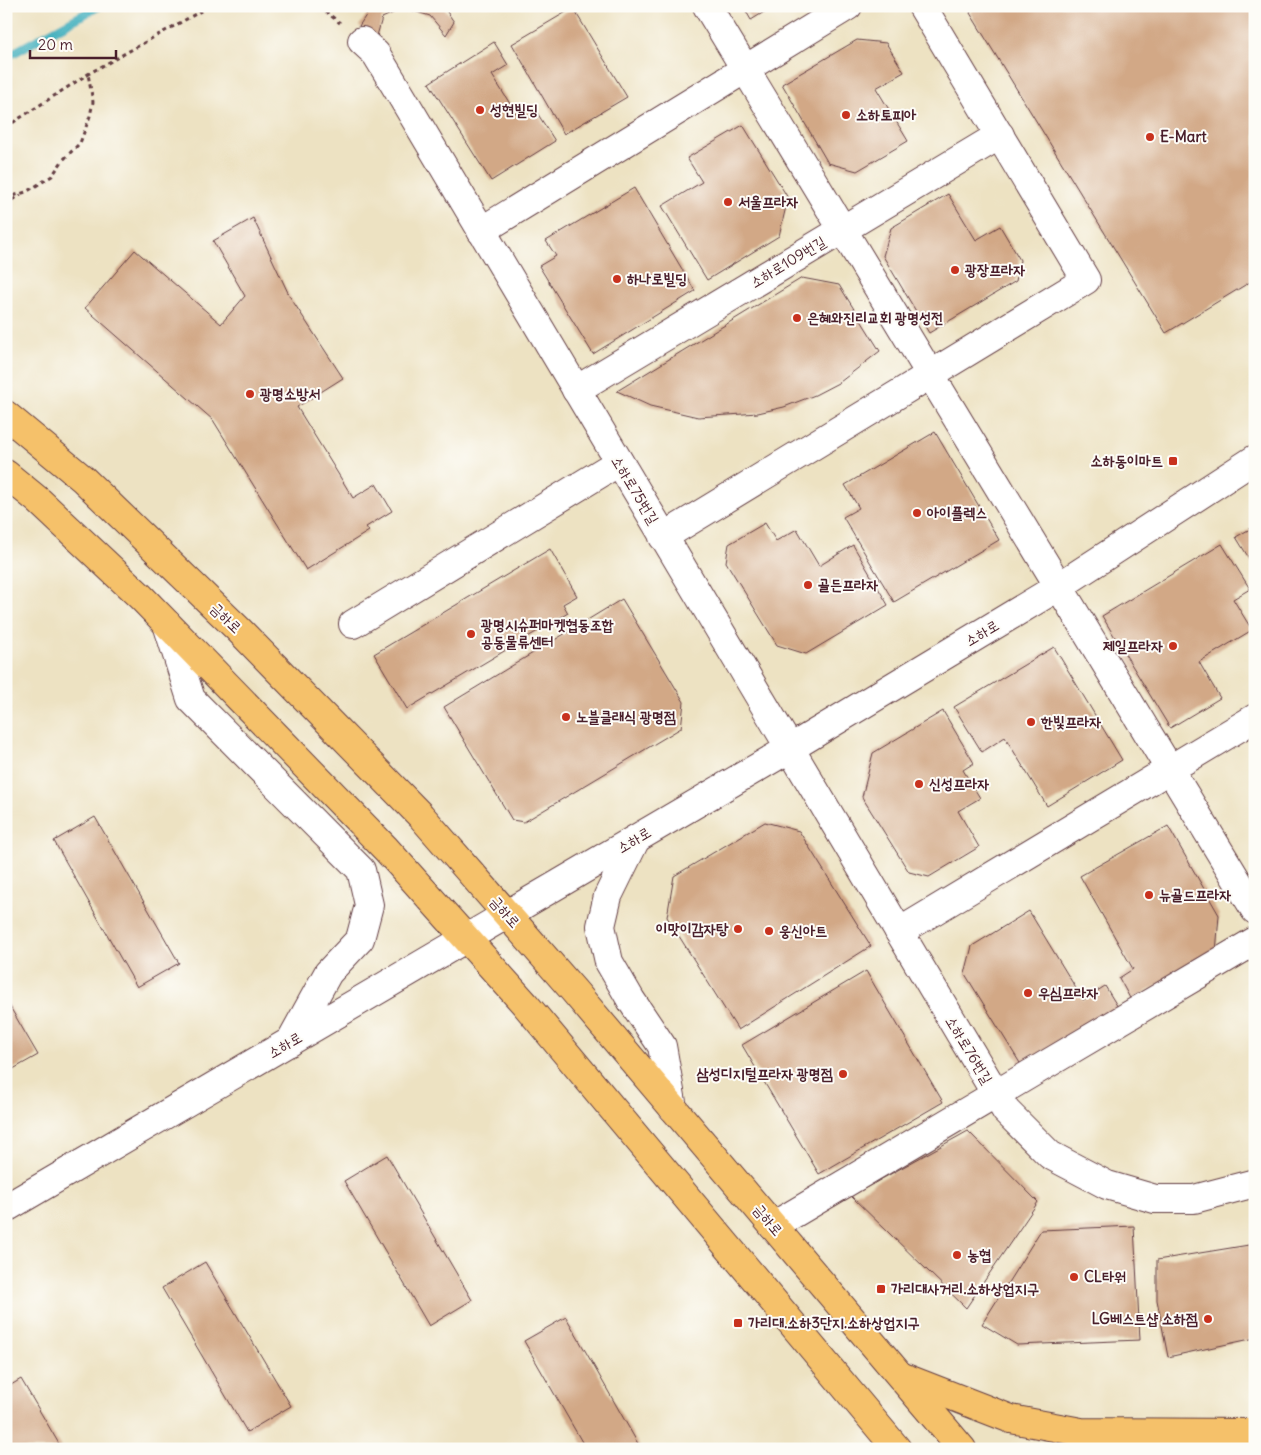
<svg xmlns="http://www.w3.org/2000/svg" width="1261" height="1455" font-family="Delius,'Poor Story',sans-serif">
	<style>
		.lines { fill: none; stroke-linecap: round; stroke-linejoin: round }
		.stream { stroke: #3eadbc; stroke-width: 9 }
		.building { fill: #d2a886 }
		.minor-casing { stroke: #623c42; stroke-width: 30 }
		.major-casing { stroke: #623c42; stroke-width: 30 }
		.path { stroke: #623c42; stroke-width: 3; stroke-dasharray: 4 4; stroke-linecap: butt }
		.minor { stroke: #fff; stroke-width: 28 }
		.major { stroke: #f5c16b; stroke-width: 28 }
		.poi-dot { fill: #c8321e; stroke: #fdfcf7; stroke-width: 2 }
		.labels { text-anchor: middle; stroke-width: 4; stroke-linejoin: round; paint-order: stroke }
		.poi-label { font-size: 15px; font-weight: bold; fill: #4a1f2b; stroke: #fdfcf7; text-anchor: start }
		.street-label { font-size: 15px; fill: #4a1f2b; stroke: #fdfcf7 }
	</style>
	<rect width="100%" height="100%" fill="#fdfcf7"/>
	<filter id="ink" filterUnits="userSpaceOnUse"><feTurbulence type="fractalNoise" baseFrequency=".02" numOctaves="2"/><feDisplacementMap in="SourceGraphic" scale="10" xChannelSelector="R" yChannelSelector="G"/><feConvolveMatrix kernelMatrix="1 2 1 2 8 2 1 2 1" color-interpolation-filters="sRGB"/></filter>
	<filter id="wash" filterUnits="userSpaceOnUse"><feTurbulence type="fractalNoise" baseFrequency=".0096" numOctaves="4" result="noise"/><feDisplacementMap in="SourceGraphic" scale="20" xChannelSelector="R" yChannelSelector="G"/><feGaussianBlur stdDeviation="1.12" result="paint"/><feColorMatrix in="noise" values="0 0 0 0 0 0 0 0 0 0 0 0 0 0 0 0 0 1.4 0 .05"/><feComposite in="paint" operator="in"/></filter>
	<g filter="url(#wash)">
		<rect width="100%" height="100%" fill="#ede2c2"/>
		<g class="lines">
			<polyline class="stream" points="6,57 99,6"/>
		</g>
		<g id="blocks">
			<g class="building">
				<polygon points="372,6 443,6 454,22 446,35 430,16 404,8 382,18 377,36 359,26"/>
				<polygon points="743,6 774,6 751,20"/>
				<polygon points="974,6 1255,6 1255,279 1166,333 970,13"/>
				<polygon points="573,8 627,97 564,134 512,44"/>
				<polygon points="857,40 886,43 904,72 876,88 908,141 857,171 828,163 782,84"/>
				<polygon points="494,42 508,65 492,75 517,115 532,105 555,141 491,181 429,83"/>
				<polygon points="743,125 788,198 779,236 707,280 662,206 702,182 687,158"/>
				<polygon points="634,188 695,291 593,354 539,266 556,256 546,241"/>
				<polygon points="948,194 976,240 1000,226 1020,260 1016,281 929,333 883,256 891,228"/>
				<polygon points="253,218 290,297 343,378 297,407 353,498 376,484 392,511 366,527 369,531 306,570 213,420 85,308 135,250 221,324 245,296 213,241"/>
				<polygon points="802,278 839,285 880,351 840,382 815,395 784,407 758,413 698,417 650,406 617,391"/>
				<polygon points="935,432 999,540 894,602 843,517 859,508 845,485"/>
				<polygon points="765,523 776,541 797,529 819,566 853,545 888,605 806,654 777,645 726,562 729,544"/>
				<polygon points="1255,526 1255,568 1236,537"/>
				<polygon points="1222,544 1250,589 1233,599 1252,630 1199,662 1220,698 1170,728 1102,616"/>
				<polygon points="550,549 577,596 563,604 568,613 407,709 374,654"/>
				<polygon points="622,599 684,702 681,728 524,822 512,820 444,707"/>
				<polygon points="1054,647 1122,760 1047,806 1005,737 982,752 954,707"/>
				<polygon points="943,711 974,763 963,770 980,798 958,811 979,847 929,877 909,872 862,797 873,753"/>
				<polygon points="95,817 179,963 137,987 54,841"/>
				<polygon points="765,822 799,831 871,946 738,1030 667,917 674,876"/>
				<polygon points="1168,826 1219,915 1216,953 1131,1000 1119,978 1133,969 1080,876"/>
				<polygon points="1029,911 1083,1000 1105,986 1119,1009 1023,1068 965,974 972,946"/>
				<polygon points="866,971 943,1102 819,1174 742,1045"/>
				<polygon points="6,1000 38,1055 6,1073"/>
				<polygon points="968,1131 1038,1202 966,1308 851,1196"/>
				<polygon points="387,1155 472,1300 429,1326 344,1181"/>
				<polygon points="1134,1226 1140,1340 1017,1345 982,1324 1041,1230"/>
				<polygon points="1255,1244 1255,1338 1168,1357 1157,1300 1157,1260"/>
				<polygon points="205,1262 291,1406 247,1432 162,1288"/>
				<polygon points="566,1317 641,1449 586,1449 524,1341"/>
				<polygon points="21,1379 62,1449 6,1449 6,1388"/>
			</g>
		</g>
	</g>
	<g filter="url(#ink)">
		<use href="#blocks" fill-opacity="0" stroke="#623c42" stroke-width="1"/>
		<g class="lines">
			<g class="minor-casing">
				<g id="minor">
					<polyline points="707,6 1255,910"/>
					<polyline points="362,41 376,54 402,97 1006,1111 1050,1155 1107,1185 1155,1199 1194,1199 1255,1183"/>
					<polyline points="481,231 848,6"/>
					<polyline points="576,390 1000,135"/>
					<polyline points="663,537 1086,280 922,6"/>
					<polyline points="167,624 191,699 361,870 369,905 360,939 328,973 290,1042"/>
					<polyline points="353,624 619,462"/>
					<polyline points="636,839 608,896 601,926 609,962 631,1000 662,1046 673,1108"/>
					<polyline points="899,932 1255,718"/>
					<polyline points="6,1208 789,749 1058,587 1255,459"/>
					<polyline points="773,1226 1255,941"/>
				</g>
			</g>
			<g class="major-casing">
				<g id="major">
					<polyline points="6,415 83,479 238,629 421,816 574,991 962,1449"/>
					<polyline points="6,474 39,501 141,597 386,849 525,1004 897,1449"/>
					<polyline points="903,1377 1011,1419 1081,1432 1255,1433"/>
				</g>
			</g>
			<g class="path">
				<polyline points="319,6 340,23"/>
				<polyline points="6,127 88,74 210,6"/>
				<polyline points="6,198 26,192 52,176 63,160 80,143 90,116 93,102 88,74"/>
				<polyline points="6,204 21,195"/>
			</g>
			<use href="#minor" class="minor"/>
			<use href="#major" class="major"/>
		</g>
	</g>
	<g class="poi-dot">
		<circle cx="480" cy="110" r="5"/>
		<circle cx="846" cy="115" r="5"/>
		<circle cx="1150" cy="137" r="5"/>
		<circle cx="728" cy="202" r="5"/>
		<circle cx="955" cy="270" r="5"/>
		<circle cx="617" cy="279" r="5"/>
		<circle cx="797" cy="318" r="5"/>
		<circle cx="250" cy="394" r="5"/>
		<rect x="1168" y="456" width="10" height="10" rx="2.5"/>
		<circle cx="917" cy="513" r="5"/>
		<circle cx="808" cy="585" r="5"/>
		<circle cx="471" cy="634" r="5"/>
		<circle cx="1173" cy="646" r="5"/>
		<circle cx="566" cy="717" r="5"/>
		<circle cx="1031" cy="722" r="5"/>
		<circle cx="919" cy="784" r="5"/>
		<circle cx="1149" cy="895" r="5"/>
		<circle cx="738" cy="929" r="5"/>
		<circle cx="769" cy="931" r="5"/>
		<circle cx="1028" cy="993" r="5"/>
		<circle cx="843" cy="1074" r="5"/>
		<circle cx="957" cy="1255" r="5"/>
		<circle cx="1074" cy="1277" r="5"/>
		<rect x="876" y="1284" width="10" height="10" rx="2.5"/>
		<circle cx="1208" cy="1319" r="5"/>
		<rect x="733" y="1318" width="10" height="10" rx="2.5"/>
	</g>
	<g class="labels">
		<g class="poi-label">
			<text x="490" y="115">성현빌딩</text>
			<text x="856" y="120">소하토피아</text>
			<text x="1160" y="142">E-Mart</text>
			<text x="738" y="207">서울프라자</text>
			<text x="965" y="275">광장프라자</text>
			<text x="627" y="284">하나로빌딩</text>
			<text x="807" y="323">은혜와진리교회 광명성전</text>
			<text x="260" y="399">광명소방서</text>
			<text x="1163" y="466" text-anchor="end">소하동이마트</text>
			<text x="927" y="518">아이플렉스</text>
			<text x="818" y="590">골든프라자</text>
			<text x="481" y="630">광명시슈퍼마켓협동조합<tspan x="481" dy="17">공동물류센터</tspan></text>
			<text x="1163" y="651" text-anchor="end">제일프라자</text>
			<text x="576" y="722">노블클래식 광명점</text>
			<text x="1041" y="727">한빛프라자</text>
			<text x="929" y="789">신성프라자</text>
			<text x="1159" y="900">뉴골드프라자</text>
			<text x="728" y="934" text-anchor="end">이맛이감자탕</text>
			<text x="779" y="936">웅신아트</text>
			<text x="1038" y="998">우심프라자</text>
			<text x="833" y="1079" text-anchor="end">삼성디지털프라자 광명점</text>
			<text x="967" y="1260">농협</text>
			<text x="1084" y="1282">CL타워</text>
			<text x="891" y="1294">가리대사거리.소하상업지구</text>
			<text x="1198" y="1324" text-anchor="end">LG베스트샵 소하점</text>
			<text x="748" y="1328">가리대.소하3단지.소하상업지구</text>
		</g>
		<g class="street-label">
			<text transform="translate(788 262) rotate(-31)" y="5">소하로109번길</text>
			<text transform="translate(635 490) rotate(59)" y="5">소하로75번길</text>
			<text transform="translate(226 618) rotate(44)" y="5">금하로</text>
			<text transform="translate(982 633) rotate(-31)" y="5">소하로</text>
			<text transform="translate(634 840) rotate(-31)" y="5">소하로</text>
			<text transform="translate(505 912) rotate(49)" y="5">금하로</text>
			<text transform="translate(285 1045) rotate(-30)" y="5">소하로</text>
			<text transform="translate(969 1050) rotate(59)" y="5">소하로76번길</text>
			<text transform="translate(768 1220) rotate(50)" y="5">금하로</text>
		</g>
	</g>
	<rect width="1261" height="1455" fill="none" stroke="#fdfcf7" stroke-width="25"/>
	<path d="M30 50v8h86v-8" fill="none" stroke="#4a1f2b" stroke-width="2.5"/>
	<text x="38" y="50" font-size="15" fill="#4a1f2b" stroke="#fdfcf7" stroke-width="4" paint-order="stroke">20 m</text>
</svg>
